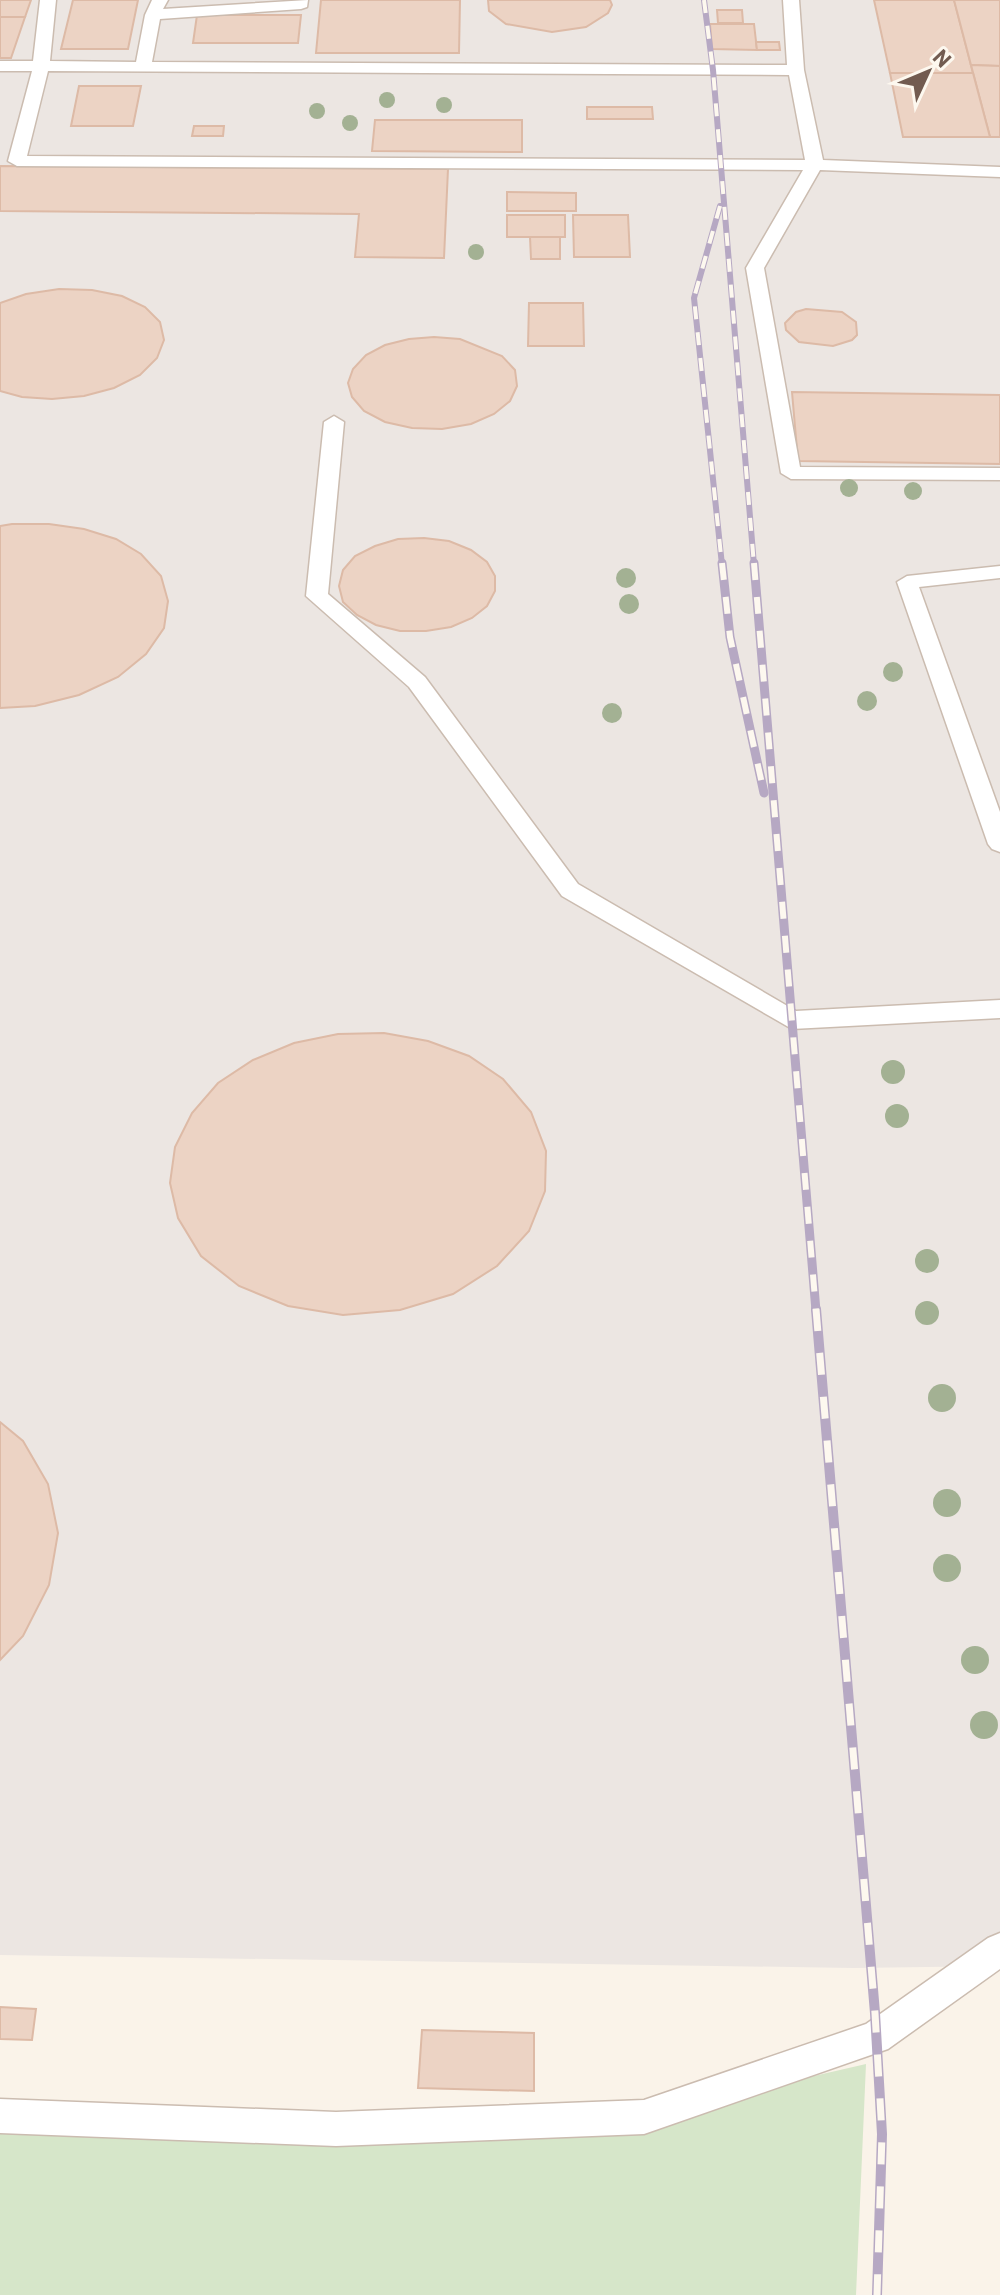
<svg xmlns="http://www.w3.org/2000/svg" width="1000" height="2295" font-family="Barlow,sans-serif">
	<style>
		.industrial { fill: #ece6e2 }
		.green { fill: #d6e6c9 }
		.building { fill: #ecd3c4; stroke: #ddbaa6; stroke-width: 2 }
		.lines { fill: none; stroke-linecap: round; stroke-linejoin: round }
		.service-casing { stroke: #cbbcb0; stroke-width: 3 }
		.service { fill: #fff; fill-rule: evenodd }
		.rail-far2-casing { stroke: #b6a8c3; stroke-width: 6 }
		.rail-far1-casing { stroke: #b6a8c3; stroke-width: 9 }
		.rail-casing { stroke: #b6a8c3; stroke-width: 10 }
		.rail-far2 { stroke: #fdf8ef; stroke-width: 4; stroke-dasharray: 13; stroke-linecap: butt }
		.rail-far1 { stroke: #fdf8ef; stroke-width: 6; stroke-dasharray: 17; stroke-linecap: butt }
		.rail { stroke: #fdf8ef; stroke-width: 7; stroke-dasharray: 22; stroke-linecap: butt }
		.tree { fill: #a3b193 }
	</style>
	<rect width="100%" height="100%" fill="#faf3e9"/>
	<polygon class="industrial" points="0,0 1000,0 1000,1966 853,1968 0,1955"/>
	<polygon class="green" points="866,2064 856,2295 0,2295 0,2117 667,2110"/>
	<g class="building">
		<polygon points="0,0 31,0 25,17 0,17"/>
		<polygon points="73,0 138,0 128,49 61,49"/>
		<polygon points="321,0 460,0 459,53 316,53"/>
		<polygon points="488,0 610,0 612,5 608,13 586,27 552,32 506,24 489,11"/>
		<polygon points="874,0 954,0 973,73 890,73"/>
		<polygon points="954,0 1000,0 1000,66 971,65"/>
		<polygon points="717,10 742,10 743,23 718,23"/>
		<polygon points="197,15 301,15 298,43 193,43"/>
		<polygon points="0,17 25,17 11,58 0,58"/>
		<polygon points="710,24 754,24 757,50 712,49"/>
		<polygon points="756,42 779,42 780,50 757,50"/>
		<polygon points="971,65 1000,66 1000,137 990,137"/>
		<polygon points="890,73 973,73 990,137 903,137"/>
		<polygon points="79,86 141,86 133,126 71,126"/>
		<polygon points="587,107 652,107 653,119 587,119"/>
		<polygon points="375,120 522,120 522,152 372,151"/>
		<polygon points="194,126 224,126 223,136 192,136"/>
		<polygon points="0,166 448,169 444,258 355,257 359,214 0,211"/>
		<polygon points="507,192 576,193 576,211 507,211"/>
		<rect x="507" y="215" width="58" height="22"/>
		<polygon points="573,215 628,215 630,257 574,257"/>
		<polygon points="530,237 560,237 560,259 531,259"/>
		<polygon points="59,289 92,290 122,296 145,307 160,322 164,340 157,358 140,375 114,388 84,396 52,399 22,397 0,391 0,303 26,294"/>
		<polygon points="529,303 583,303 584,346 528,346"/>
		<polygon points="806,309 842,312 856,322 857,335 852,340 833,346 799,342 786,330 785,323 796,312"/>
		<polygon points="434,337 460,339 502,356 515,370 517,386 510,401 494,414 471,424 442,429 412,428 385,422 364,411 352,397 348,383 353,369 366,355 385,345 409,339"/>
		<polygon points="792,392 1000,395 1000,464 798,461"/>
		<polygon points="12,524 49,524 84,529 116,539 141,554 161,576 168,601 164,628 146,654 118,677 79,695 35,706 0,708 0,526"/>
		<polygon points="424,538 449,541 471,550 487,562 495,576 495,591 487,606 472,618 451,627 426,631 400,631 376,625 357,615 343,602 339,586 343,570 355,556 375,546 398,539"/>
		<polygon points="384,1033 428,1041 469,1056 503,1079 531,1112 546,1151 545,1191 529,1231 497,1266 453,1294 400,1310 343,1315 288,1306 239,1286 201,1256 178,1218 170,1183 175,1147 192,1113 218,1083 253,1060 294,1043 338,1034"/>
		<polygon points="0,1422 23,1441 48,1484 58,1533 49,1585 23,1636 0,1660"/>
		<polygon points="0,2007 36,2009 32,2040 0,2039"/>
		<polygon points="422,2030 534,2033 534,2091 418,2088"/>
	</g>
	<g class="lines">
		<g class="service-casing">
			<g id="service">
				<path d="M40,0H56L50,61L136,62L145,15L152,0H168L163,9L308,0L307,7L301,9L160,19L152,62L787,65L783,0H799L804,70L823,160L1000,167V177L820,170L764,268L800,467L1000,468V480L791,479L781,473L746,268L803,170L17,166L8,161L32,71H0V61H33ZM48,71L789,75L805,160L27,156Z"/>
				<polygon points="334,416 344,422 328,594 425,677 578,884 796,1011 1000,1000 1000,1018 792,1029 562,896 409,687 306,596 324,422"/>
				<polygon points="1000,566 1000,578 919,587 1000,812 1000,852 992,849 988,844 897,582 907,576"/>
				<polygon points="1000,1933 1000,1969 888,2049 644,2134 336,2146 0,2133 0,2099 336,2112 644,2100 866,2024 988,1938"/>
			</g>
		</g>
		<use href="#service" class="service"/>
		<g class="rail-far2-casing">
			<g id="rail-far2">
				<polyline points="704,0 713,70 754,565"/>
				<polyline points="720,206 694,298 722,565"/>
			</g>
		</g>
		<g class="rail-far1-casing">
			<g id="rail-far1">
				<polyline points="722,563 730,637 764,793"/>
				<polyline points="754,563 816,1311"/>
			</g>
		</g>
		<g class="rail-casing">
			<polyline id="rail" points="816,1309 875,2013 882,2134 877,2295"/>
		</g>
		<use href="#rail-far2" class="rail-far2"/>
		<use href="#rail-far1" class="rail-far1"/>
		<use href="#rail" class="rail"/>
	</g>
	<g class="tree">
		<circle cx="387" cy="100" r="8"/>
		<circle cx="444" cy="105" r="8"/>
		<circle cx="317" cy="111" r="8"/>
		<circle cx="350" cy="123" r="8"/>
		<circle cx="476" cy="252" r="8"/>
		<circle cx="849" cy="488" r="9"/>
		<circle cx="913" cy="491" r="9"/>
		<circle cx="626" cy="578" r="10"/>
		<circle cx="629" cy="604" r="10"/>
		<circle cx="893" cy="672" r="10"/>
		<circle cx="867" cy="701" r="10"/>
		<circle cx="612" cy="713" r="10"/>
		<circle cx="893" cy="1072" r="12"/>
		<circle cx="897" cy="1116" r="12"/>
		<circle cx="927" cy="1261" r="12"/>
		<circle cx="927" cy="1313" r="12"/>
		<circle cx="942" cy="1398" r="14"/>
		<circle cx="947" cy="1503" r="14"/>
		<circle cx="947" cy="1568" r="14"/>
		<circle cx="975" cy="1660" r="14"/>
		<circle cx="984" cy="1725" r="14"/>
	</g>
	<g transform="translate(928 72) rotate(46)" stroke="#fdf8ef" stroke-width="6" paint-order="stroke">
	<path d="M0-6L14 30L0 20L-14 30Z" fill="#725b50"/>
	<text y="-12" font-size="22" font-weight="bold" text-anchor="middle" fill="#725b50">N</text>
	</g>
</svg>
